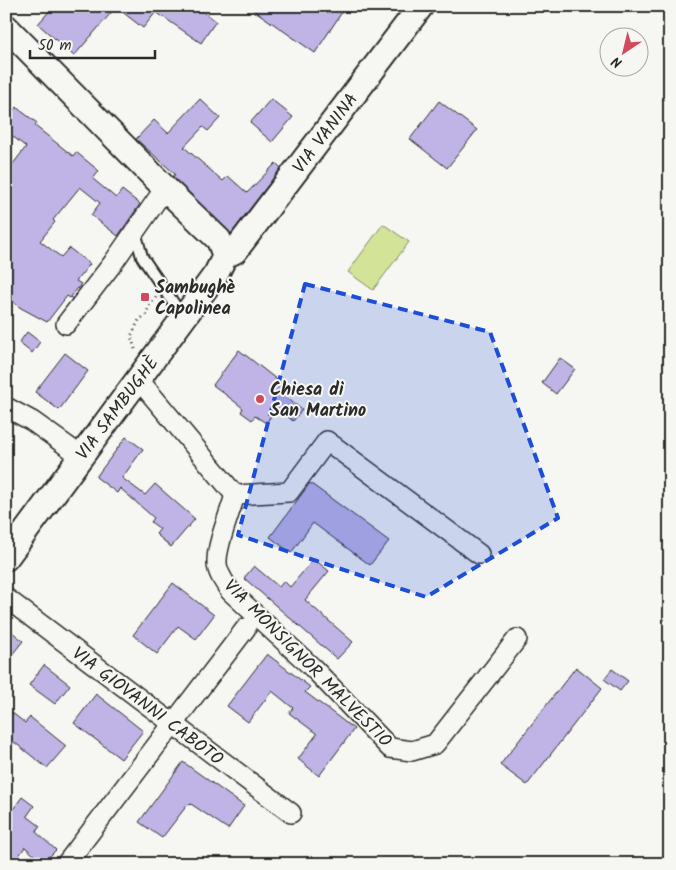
<svg xmlns="http://www.w3.org/2000/svg" width="676" height="870" font-family="Kalam,sans-serif">
	<style>
		.green { fill: #d3e498; stroke: #7f8862 }
		.building { fill: #bfb4e5; stroke: #2b2b2b }
		.lines { fill: none; stroke-linecap: round; stroke-linejoin: round }
		.service-casing { stroke: #2b2b2b; stroke-width: 14 }
		.minor-casing { stroke: #2b2b2b; stroke-width: 22 }
		.tertiary-casing { stroke: #2b2b2b; stroke-width: 28 }
		.path { stroke: #2b2b2b; stroke-width: 3; stroke-dasharray: 1 4; stroke-linecap: butt }
		.service { stroke: #f6f6f2; stroke-width: 10 }
		.minor { stroke: #f6f6f2; stroke-width: 19 }
		.tertiary { stroke: #f6f6f2; stroke-width: 24 }
		.marked { fill: #1d4ed8; fill-opacity: 0.2; stroke: #1d4ed8; stroke-width: 4; stroke-dasharray: 10 6; stroke-linejoin: round }
		.poi-dot { fill: #d1495b; stroke: #f6f6f2; stroke-width: 2 }
		.labels { text-anchor: middle; stroke-width: 4; stroke-linejoin: round; paint-order: stroke }
		.street-label { font-size: 18px; fill: #2b2b2b; stroke: #f6f6f2 }
		.poi-label { font-size: 18px; font-weight: bold; fill: #2b2b2b; stroke: #f6f6f2; text-anchor: start }
	</style>
	<rect width="100%" height="100%" fill="#f6f6f2"/>
	<filter id="ink" filterUnits="userSpaceOnUse"><feTurbulence type="fractalNoise" baseFrequency=".02" numOctaves="2"/><feDisplacementMap in="SourceGraphic" scale="10" xChannelSelector="R" yChannelSelector="G"/><feConvolveMatrix kernelMatrix="1 2 1 2 8 2 1 2 1" color-interpolation-filters="sRGB"/></filter>
	<g filter="url(#ink)">
		<polygon class="green" points="383,224 409,242 373,290 348,272"/>
		<g class="building">
			<polygon points="54,6 195,6 216,21 201,43 156,12 143,28 116,7 74,56 38,24"/>
			<polygon points="248,6 346,6 315,53"/>
			<polygon points="200,99 220,118 208,131 203,127 184,147 223,181 228,176 247,193 276,163 281,168 231,234 173,177 175,174 136,139 154,120 168,133"/>
			<polygon points="271,99 293,117 272,142 250,123"/>
			<polygon points="439,101 477,130 447,168 410,139"/>
			<polygon points="16,107 37,123 35,126 73,156 76,152 99,171 93,179 116,198 122,190 140,204 118,236 91,215 100,203 80,187 53,220 55,222 40,241 61,257 69,248 90,264 76,281 81,284 70,298 67,296 47,322 21,308 6,297 6,173 26,147 6,131 6,120"/>
			<polygon points="27,332 40,342 32,353 19,343"/>
			<polygon points="239,350 290,390 286,397 302,410 293,421 277,408 266,423 255,416 252,420 241,412 243,408 213,385"/>
			<polygon points="65,353 88,371 59,410 35,392"/>
			<polygon points="560,358 575,369 556,394 542,383"/>
			<polygon points="126,437 143,449 122,478 145,495 155,484 195,519 171,547 156,534 160,529 151,522 154,518 120,488 117,493 96,477"/>
			<polygon points="310,483 389,541 370,565 313,523 291,553 270,537"/>
			<polygon points="314,559 329,571 305,600 353,642 337,659 244,578 254,566 279,587 284,581 290,587"/>
			<polygon points="173,583 214,615 196,639 178,626 157,654 133,635"/>
			<polygon points="6,627 23,641 6,662"/>
			<polygon points="267,654 310,687 305,692 354,729 319,776 298,759 317,734 289,713 293,708 272,691 248,722 227,706"/>
			<polygon points="44,665 70,685 55,704 29,685"/>
			<polygon points="576,667 602,688 527,785 500,765"/>
			<polygon points="612,669 628,681 620,691 604,679"/>
			<polygon points="96,694 143,731 121,759 74,723"/>
			<polygon points="6,708 25,723 30,717 66,746 47,768 14,742 6,752"/>
			<polygon points="183,762 244,806 228,829 191,804 190,805 188,804 162,838 139,822"/>
			<polygon points="22,797 34,806 27,816 40,826 36,832 56,850 43,863 25,847 13,864 6,864 6,819"/>
		</g>
		<g class="lines">
			<g class="service-casing">
				<polyline id="service" points="135,231 142,257 183,317"/>
			</g>
			<g class="minor-casing">
				<g id="minor">
					<polyline points="66,324 113,263 165,188"/>
					<polyline points="139,380 235,495"/>
					<polyline points="6,407 32,421 81,456"/>
					<path d="M235,495C230,513 216,546 217,563C217,573 225,583 230,591L313,668L390,748L412,751L435,744L517,639"/>
					<polyline points="235,495 289,492 327,441 479,554"/>
					<polyline points="6,598 291,813"/>
					<polyline points="66,864 246,628"/>
				</g>
			</g>
			<g class="tertiary-casing">
				<g id="tertiary">
					<polyline points="6,27 165,188 219,240 225,256"/>
					<polyline points="225,256 235,251 421,6"/>
					<polyline points="6,558 216,274 225,256"/>
				</g>
			</g>
			<polyline class="path" points="135,349 131,336 139,320 146,315 149,306 156,297"/>
			<use href="#service" class="service"/>
			<use href="#minor" class="minor"/>
			<use href="#tertiary" class="tertiary"/>
		</g>
	</g>
	<path class="marked" d="M305,284L490,332L558,518L426,597L238,535Z"/>
	<g class="poi-dot">
		<rect x="140" y="292" width="10" height="10" rx="2.5"/>
		<circle cx="260" cy="399" r="5"/>
	</g>
	<g class="labels">
		<g class="street-label">
			<text transform="translate(325 133) rotate(-53)" y="6">VIA VANINA</text>
			<text transform="translate(117 408) rotate(-53)" y="6">VIA SAMBUGHÈ</text>
			<text transform="translate(308 663) rotate(45)" y="6">VIA MONSIGNOR MALVESTIO</text>
			<text transform="translate(148 706) rotate(37)" y="6">VIA GIOVANNI CABOTO</text>
		</g>
		<g class="poi-label">
			<text x="155" y="293">Sambughè<tspan x="155" dy="21">Capolinea</tspan></text>
			<text x="270" y="395">Chiesa di<tspan x="270" dy="21">San Martino</tspan></text>
		</g>
	</g>
	<rect width="676" height="870" fill="none" stroke="#f6f6f2" stroke-width="25"/>
	<rect x="12" y="12" width="651" height="845" fill="none" stroke="#2b2b2b" stroke-width="2" filter="url(#ink)"/>
	<g transform="translate(624 52) rotate(215)"><circle r="24" fill="#f6f6f2" stroke="#a5a5a2"/>
	<path d="M0-4L9 19L0 12L-9 19Z" fill="#d1495b"/>
	<text y="-8" font-size="14" font-weight="bold" text-anchor="middle" fill="#2b2b2b">N</text>
	</g>
	<path d="M30 50v8h125v-8" fill="none" stroke="#2b2b2b" stroke-width="2.5"/>
	<text x="38" y="50" font-size="15" fill="#2b2b2b" stroke="#f6f6f2" stroke-width="4" paint-order="stroke">50 m</text>
</svg>
